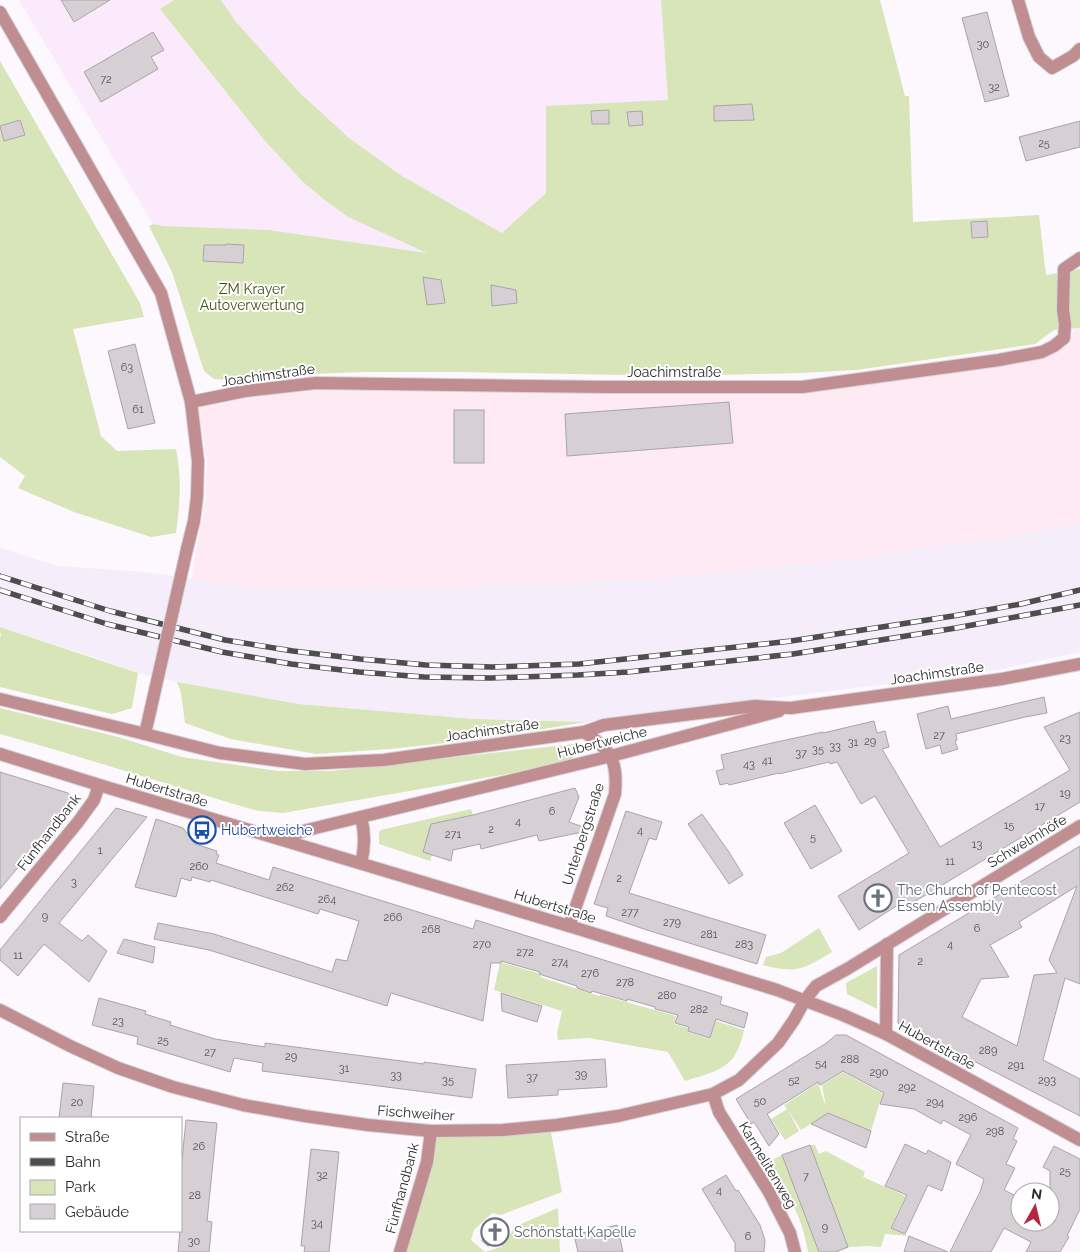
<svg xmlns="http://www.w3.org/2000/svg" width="1080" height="1252" font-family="Raleway,sans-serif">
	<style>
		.commercial { fill: #fdeaf3 }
		.industrial { fill: #faeafc }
		.built { fill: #f6edfa }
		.green { fill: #d7e5b8 }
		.building { fill: #d6cfd3; stroke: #aaa4a8; fill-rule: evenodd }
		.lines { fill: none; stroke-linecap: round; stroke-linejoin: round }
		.minor-casing { stroke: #d6d3d8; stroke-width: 14 }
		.minor { stroke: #c08e91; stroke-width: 12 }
		.rail-casing { stroke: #4f4d50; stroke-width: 5.5 }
		.rail { stroke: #fff; stroke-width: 4; stroke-dasharray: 11; stroke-linecap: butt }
		.minor-bridge-casing { stroke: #d6d3d8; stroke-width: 14; stroke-linecap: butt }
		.minor-bridge { stroke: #c08e91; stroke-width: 12 }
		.labels { text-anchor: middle; stroke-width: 4; stroke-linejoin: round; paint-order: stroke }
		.number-label { font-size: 11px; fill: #565356 }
		.park-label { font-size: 14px; fill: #435116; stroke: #fff }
		.street-label { font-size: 14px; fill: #2b2a2c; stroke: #fff }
		.transit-label { font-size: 14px; fill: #164399; stroke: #fff; text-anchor: start }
		.worship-label { font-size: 14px; fill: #5b616d; stroke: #fff; text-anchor: start }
	</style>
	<rect width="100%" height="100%" fill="#fcf8fe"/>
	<polygon class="commercial" points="1080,328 1080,523 1011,538 951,544 858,559 658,579 481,586 448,589 376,590 245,587 191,579 206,498 207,460 198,407 248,397 323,390 801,392 997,366 1045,358 1060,350 1070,340 1075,329"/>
	<g class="industrial">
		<polygon points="19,0 174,0 160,9 265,141 303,182 326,201 348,217 429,253 269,230 163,226 153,224"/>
		<polygon points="221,0 661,0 668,101 547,106 546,193 503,233 402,176 349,138 299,92 236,22"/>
	</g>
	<polygon class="built" points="1080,523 1080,652 997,670 586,722 474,719 298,704 177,682 138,673 97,658 0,627 0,548 58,566 145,572 245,587 376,590 448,589 481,586 658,579 858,559 951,544 1011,538"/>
	<g class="green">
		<polygon points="174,0 221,0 236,22 299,92 349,138 402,176 502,233 546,193 546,106 668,100 661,0 880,0 905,96 909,96 913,222 1039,215 1046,275 1080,269 1080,328 1054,330 1035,344 856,370 800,373 676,376 461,372 364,372 282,375 273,377 273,373 237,380 214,379 204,371 172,272 149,226 153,224 163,226 269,230 427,253 348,217 326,201 303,182 265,141 160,9"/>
		<path d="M0,61L140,303L144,317L73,329L101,436L117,451L176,449C182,480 180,502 176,533L151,537L74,512L18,488L25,476L0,457Z"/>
		<polygon points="0,627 138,673 132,708 112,714 0,687 0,638 1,634 0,633"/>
		<polygon points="177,682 298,704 474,719 586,722 481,739 390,749 316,754 231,739 185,723 181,693"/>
		<polygon points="0,708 118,737 182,757 278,771 331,771 574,744 573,759 507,774 283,813 259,811 237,805 53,749 0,734"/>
		<polygon points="471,809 473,815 431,825 423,852 432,855 430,861 379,844 379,832 381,830"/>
		<path d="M819,928L832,952C804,969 796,974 763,965L766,957L781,953Z"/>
		<path d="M500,962L541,974L540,977L599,996L601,995L676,1016L674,1024L688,1028V1032L710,1039L716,1021L744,1030C742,1038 740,1046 736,1053C727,1071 703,1075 685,1081L668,1052L589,1038L558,1040L557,1033L562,1011L494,990Z"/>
		<polygon points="877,966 877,1009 847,994 846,983"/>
		<polygon points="843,1072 885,1095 880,1102 871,1131 828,1113 801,1130 788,1110 799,1131 785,1140 771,1119 787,1109 784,1105 818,1083 826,1107 822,1085"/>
		<polygon points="550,1127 562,1192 501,1215 492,1213 474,1230 471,1240 485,1252 501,1247 516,1226 558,1208 560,1252 402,1252 432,1132"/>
		<path d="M810,1145H815L819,1154L826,1151L865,1172L863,1177L906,1196L890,1228L909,1236L885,1234L881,1247L866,1246L850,1247L838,1252H808C806,1240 803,1229 799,1218C791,1198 778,1180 766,1163L782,1155Z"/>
	</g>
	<g class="building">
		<polygon points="61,0 110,0 74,22"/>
		<polygon points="987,12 1009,96 985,102 962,18"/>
		<polygon points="153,32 164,50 151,57 158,69 101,102 84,72"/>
		<polygon points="752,104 754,120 714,121 714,106"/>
		<polygon points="609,110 609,124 592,124 591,111"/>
		<polygon points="642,111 643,125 629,126 627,112"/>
		<polygon points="20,120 25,135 4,141 0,126"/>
		<polygon points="1080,121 1080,147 1026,161 1019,137"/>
		<polygon points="987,221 988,237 972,238 971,222"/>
		<polygon points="226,244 244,245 243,263 203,261 204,245 226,245"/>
		<polygon points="423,277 441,280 445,303 427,305"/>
		<polygon points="491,285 516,290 517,303 492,306"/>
		<polygon points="135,344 155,423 128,429 108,351"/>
		<polygon points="729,402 733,443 567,456 565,414"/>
		<rect x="454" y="410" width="30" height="53"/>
		<polygon points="1044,697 1047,713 1025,717 956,734 957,740 955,741 958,749 942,754 940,745 926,749 917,714 948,706 951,719"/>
		<polygon points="1080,712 1080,802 904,908 901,903 859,930 838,896 909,853 875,796 861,804 837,762 830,764 829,762 779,774 779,773 729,785 728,783 720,785 716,771 724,769 721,755 772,743 823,732 823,733 874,721 877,733 885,731 889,747 882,749 940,847 1070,770 1044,727"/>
		<polygon points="0,772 68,793 72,797 71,804 0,889"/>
		<polygon points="575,788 579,797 569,822 592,830 539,841 537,835 481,849 480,844 453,850 451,861 423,852 431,824 473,815"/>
		<polygon points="815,805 842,851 811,869 784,823"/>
		<polygon points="116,808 147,817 59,923 82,941 88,935 107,951 89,982 44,944 18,976 0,960 0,950"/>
		<polygon points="626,811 662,822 656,840 649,838 629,893 766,935 757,964 647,930 606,916 608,908 594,904"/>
		<polygon points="702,814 729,852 743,875 729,884 688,824"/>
		<polygon points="156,819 183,828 195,844 217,851 216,854 219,855 216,863 269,880 273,867 473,929 476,920 722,997 720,1004 748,1013 744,1028 716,1019 710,1038 688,1031 689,1027 675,1023 678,1015 655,1009 655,1007 627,999 627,1001 592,991 591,993 577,988 577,986 539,974 540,972 501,961 501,963 491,963 483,1021 391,993 387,1006 209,950 154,939 158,923 214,934 332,972 336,959 347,961 359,921 320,909 318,914 211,880 210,882 192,877 191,881 181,878 176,897 135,887"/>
		<path d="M1080,846V984L1065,978L1043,1060L1080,1079V1116L931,1039L898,1023L899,955ZM1077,886L1049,960L1057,973L1034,975L1017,1046L962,1017L981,979L1009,977L990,945L1022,927L1019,922Z"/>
		<polygon points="124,939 155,947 153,963 117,953"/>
		<polygon points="501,993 542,1006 537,1022 502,1011"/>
		<polygon points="99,998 146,1011 145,1014 171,1022 170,1025 215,1039 265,1047 265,1043 424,1064 424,1062 476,1069 472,1098 262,1071 263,1063 234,1058 230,1072 137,1044 138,1037 92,1025"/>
		<polygon points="836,1035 846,1035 1018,1128 1013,1139 1017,1141 1006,1164 1015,1168 1004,1190 1020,1198 1020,1222 1050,1222 1050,1171 1043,1167 1054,1146 1080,1159 1080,1209 1067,1236 1069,1237 1060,1252 1026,1252 1031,1242 1004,1228 991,1252 950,1252 980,1192 984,1179 956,1164 971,1135 943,1120 941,1124 914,1109 880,1104 884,1093 843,1071 820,1085 818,1082 767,1114 779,1134 769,1146 754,1122 751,1124 736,1099 825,1044"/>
		<polygon points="605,1059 607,1087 558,1090 558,1095 508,1098 506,1065"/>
		<polygon points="63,1083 94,1086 91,1118 59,1118"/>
		<polygon points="828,1113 871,1131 866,1148 811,1124"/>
		<polygon points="186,1120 217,1123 207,1221 212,1222 209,1252 178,1252 180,1231 181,1231 181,1170"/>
		<polygon points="905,1144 926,1154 928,1150 951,1162 942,1191 928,1185 905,1234 891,1228 907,1195 885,1186"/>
		<polygon points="810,1145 848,1247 835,1252 819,1252 782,1155"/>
		<polygon points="311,1149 339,1152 329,1252 304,1252 305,1246 301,1246"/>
		<polygon points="726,1175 736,1191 738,1190 760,1225 765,1240 764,1252 735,1252 735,1243 702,1189"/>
		<polygon points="494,1220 506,1230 495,1244 488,1246 482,1241 483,1234"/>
		<polygon points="617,1225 623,1252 578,1252 574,1235"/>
		<polygon points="909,1236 948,1252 904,1252"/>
	</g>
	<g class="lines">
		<g class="minor-casing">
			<g id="minor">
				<polyline points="1018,0 1029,37 1039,57 1052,68 1073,56 1080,49"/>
				<polyline points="0,12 161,293 191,402 198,461 197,497 194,521 187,549"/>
				<polyline points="191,402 245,391 316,383 607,387 802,387 999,360 1042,352 1054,346 1064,338 1065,324 1063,310 1064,269 1080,258"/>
				<polyline points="0,699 137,732 220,753 305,764 384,760 584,732 604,725 755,706 791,708 1002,679 1080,664"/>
				<polyline points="145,734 155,690"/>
				<polyline points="0,754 99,785 569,926 777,990 843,1015 886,1034 1080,1140"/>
				<polyline points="280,839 303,831 611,756 779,711"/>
				<path d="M361,863C365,848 365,832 361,817"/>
				<polyline points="0,917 78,822 94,800 99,785"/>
				<path d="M569,926L615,794C616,783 616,765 610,756C605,747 592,737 584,732"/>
				<polyline points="0,1010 70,1046 118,1068 173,1087 243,1105 305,1116 368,1125 431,1131 503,1130 557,1125 618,1116 713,1094 739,1080 778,1043 794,1020 805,1000 816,986 847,969 1080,826"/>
				<polyline points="886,1034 887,944"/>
				<polyline points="713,1094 719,1112 769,1192 790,1233 795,1252"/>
				<polyline points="400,1252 427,1162 431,1131"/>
			</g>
		</g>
		<use href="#minor" class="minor"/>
		<g class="rail-casing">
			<g id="rail">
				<polyline points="0,576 110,611 225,640 293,651 360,659 426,665 492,667 579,664 791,641 953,616 1021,604 1080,590"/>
				<polyline points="0,590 107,624 222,652 291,664 359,672 424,677 491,678 578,675 628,672 793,654 956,628 1080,605"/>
			</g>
		</g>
		<use href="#rail" class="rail"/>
		<g class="minor-bridge-casing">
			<polyline id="minor-bridge" points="155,690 187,549"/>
		</g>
		<use href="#minor-bridge" class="minor-bridge"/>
	</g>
	<defs>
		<g id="bus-ring" transform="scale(1.4375)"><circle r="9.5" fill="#fff" stroke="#1a4fb4" stroke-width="1.5"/><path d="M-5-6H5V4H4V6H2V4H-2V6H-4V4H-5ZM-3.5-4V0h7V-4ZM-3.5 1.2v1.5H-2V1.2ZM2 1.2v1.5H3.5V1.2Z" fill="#1a4fb4"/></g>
		<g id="church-ring" transform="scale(1.4375)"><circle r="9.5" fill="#fff" stroke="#6b7280" stroke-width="1.5"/><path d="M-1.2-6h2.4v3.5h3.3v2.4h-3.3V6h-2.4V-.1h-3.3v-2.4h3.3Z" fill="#6b7280"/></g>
	</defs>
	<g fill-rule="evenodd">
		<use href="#bus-ring" x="202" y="830"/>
		<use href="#church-ring" x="878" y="898"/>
		<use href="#church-ring" x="495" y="1232"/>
	</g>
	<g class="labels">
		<g class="number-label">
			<text x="983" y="48">30</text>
			<text x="106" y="83">72</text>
			<text x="994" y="91">32</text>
			<text x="1044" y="147">25</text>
			<text x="127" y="371">63</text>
			<text x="138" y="413">61</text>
			<text x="939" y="739">27</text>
			<text x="1065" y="742">23</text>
			<text x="870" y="745">29</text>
			<text x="853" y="746">31</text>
			<text x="835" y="750">33</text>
			<text x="818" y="753">35</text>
			<text x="801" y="757">37</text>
			<text x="767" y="764">41</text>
			<text x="749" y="768">43</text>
			<text x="1065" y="797">19</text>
			<text x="1040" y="810">17</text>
			<text x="552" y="815">6</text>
			<text x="518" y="825">4</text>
			<text x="1009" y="829">15</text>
			<text x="491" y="833">2</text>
			<text x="640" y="834">4</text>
			<text x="453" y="838">271</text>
			<text x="813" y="841">5</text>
			<text x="977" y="848">13</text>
			<text x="100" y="854">1</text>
			<text x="950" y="865">11</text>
			<text x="199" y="870">260</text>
			<text x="619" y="882">2</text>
			<text x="74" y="886">3</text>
			<text x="285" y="891">262</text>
			<text x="327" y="903">264</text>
			<text x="630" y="916">277</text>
			<text x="45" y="920">9</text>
			<text x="393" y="921">266</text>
			<text x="672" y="926">279</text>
			<text x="977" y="932">6</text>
			<text x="431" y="933">268</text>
			<text x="709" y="938">281</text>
			<text x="482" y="948">270</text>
			<text x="744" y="948">283</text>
			<text x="950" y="948">4</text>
			<text x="525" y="956">272</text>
			<text x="18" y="959">11</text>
			<text x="920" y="965">2</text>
			<text x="560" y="966">274</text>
			<text x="590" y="977">276</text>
			<text x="625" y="986">278</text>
			<text x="667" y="999">280</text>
			<text x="699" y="1013">282</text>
			<text x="118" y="1025">23</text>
			<text x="163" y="1044">25</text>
			<text x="988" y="1054">289</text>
			<text x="210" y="1056">27</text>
			<text x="291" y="1060">29</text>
			<text x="850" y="1063">288</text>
			<text x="821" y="1067">54</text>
			<text x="1016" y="1069">291</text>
			<text x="344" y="1072">31</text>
			<text x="879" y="1076">290</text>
			<text x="581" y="1078">39</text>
			<text x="396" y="1079">33</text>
			<text x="532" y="1081">37</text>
			<text x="448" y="1084">35</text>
			<text x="794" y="1084">52</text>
			<text x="1047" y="1084">293</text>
			<text x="907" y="1091">292</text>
			<text x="760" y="1105">50</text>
			<text x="77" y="1106">20</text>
			<text x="935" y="1106">294</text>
			<text x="968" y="1121">296</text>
			<text x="995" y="1135">298</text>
			<text x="199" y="1150">26</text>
			<text x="1065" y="1175">25</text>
			<text x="322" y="1179">32</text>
			<text x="806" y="1180">7</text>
			<text x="719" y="1194">4</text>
			<text x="195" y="1199">28</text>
			<text x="317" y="1227">34</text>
			<text x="825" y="1231">9</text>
			<text x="748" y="1240">6</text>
			<text x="194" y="1245">30</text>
		</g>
		<g class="park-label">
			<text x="252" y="294">ZM Krayer<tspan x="252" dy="16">Autoverwertung</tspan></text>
		</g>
		<g class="street-label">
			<text x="674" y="377">Joachimstraße</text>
			<text transform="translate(268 375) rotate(-8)" y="5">Joachimstraße</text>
			<text transform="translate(937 673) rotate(-8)" y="5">Joachimstraße</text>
			<text transform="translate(492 730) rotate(-8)" y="5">Joachimstraße</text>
			<text transform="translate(602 742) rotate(-14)" y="5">Hubertweiche</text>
			<text transform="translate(167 790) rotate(17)" y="5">Hubertstraße</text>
			<text transform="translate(49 832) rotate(-52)" y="5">Fünfhandbank</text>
			<text transform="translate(583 834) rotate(-72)" y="5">Unterbergstraße</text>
			<text transform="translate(1027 841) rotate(-31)" y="5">Schwelmhöfe</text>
			<text transform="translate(555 906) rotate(17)" y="5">Hubertstraße</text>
			<text transform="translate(937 1045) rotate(29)" y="5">Hubertstraße</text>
			<text transform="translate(416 1113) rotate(4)" y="5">Fischweiher</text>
			<text transform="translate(768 1165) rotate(59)" y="5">Karmelitenweg</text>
			<text transform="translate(402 1188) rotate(-75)" y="5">Fünfhandbank</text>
		</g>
		<g class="transit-label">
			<text x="221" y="835">Hubertweiche</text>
		</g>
		<g class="worship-label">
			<text x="897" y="895">The Church of Pentecost<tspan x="897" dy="16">Essen Assembly</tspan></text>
			<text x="514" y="1237">Schönstatt Kapelle</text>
		</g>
	</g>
	<rect x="20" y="1117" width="162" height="115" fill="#ffffff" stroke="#aaaaab"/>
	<rect x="30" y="1133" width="25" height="8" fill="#c08e91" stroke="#aaaaab"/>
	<text x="65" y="1142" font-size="15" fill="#2b2a2c">Straße</text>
	<rect x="30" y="1158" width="25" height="8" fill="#4f4d50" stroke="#aaaaab"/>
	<text x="65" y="1167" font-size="15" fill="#2b2a2c">Bahn</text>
	<rect x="30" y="1180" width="25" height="15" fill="#d7e5b8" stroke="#aaaaab"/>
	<text x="65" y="1192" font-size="15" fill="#2b2a2c">Park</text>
	<rect x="30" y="1204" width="25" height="15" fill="#d6cfd3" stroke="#aaaaab"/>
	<text x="65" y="1217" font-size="15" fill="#2b2a2c">Gebäude</text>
	<g transform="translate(1035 1207) rotate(8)"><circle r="24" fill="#ffffff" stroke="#aaaaab"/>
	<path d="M0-4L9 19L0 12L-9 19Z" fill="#b6243d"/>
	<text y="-8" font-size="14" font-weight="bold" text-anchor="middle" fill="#2b2a2c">N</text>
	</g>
</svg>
